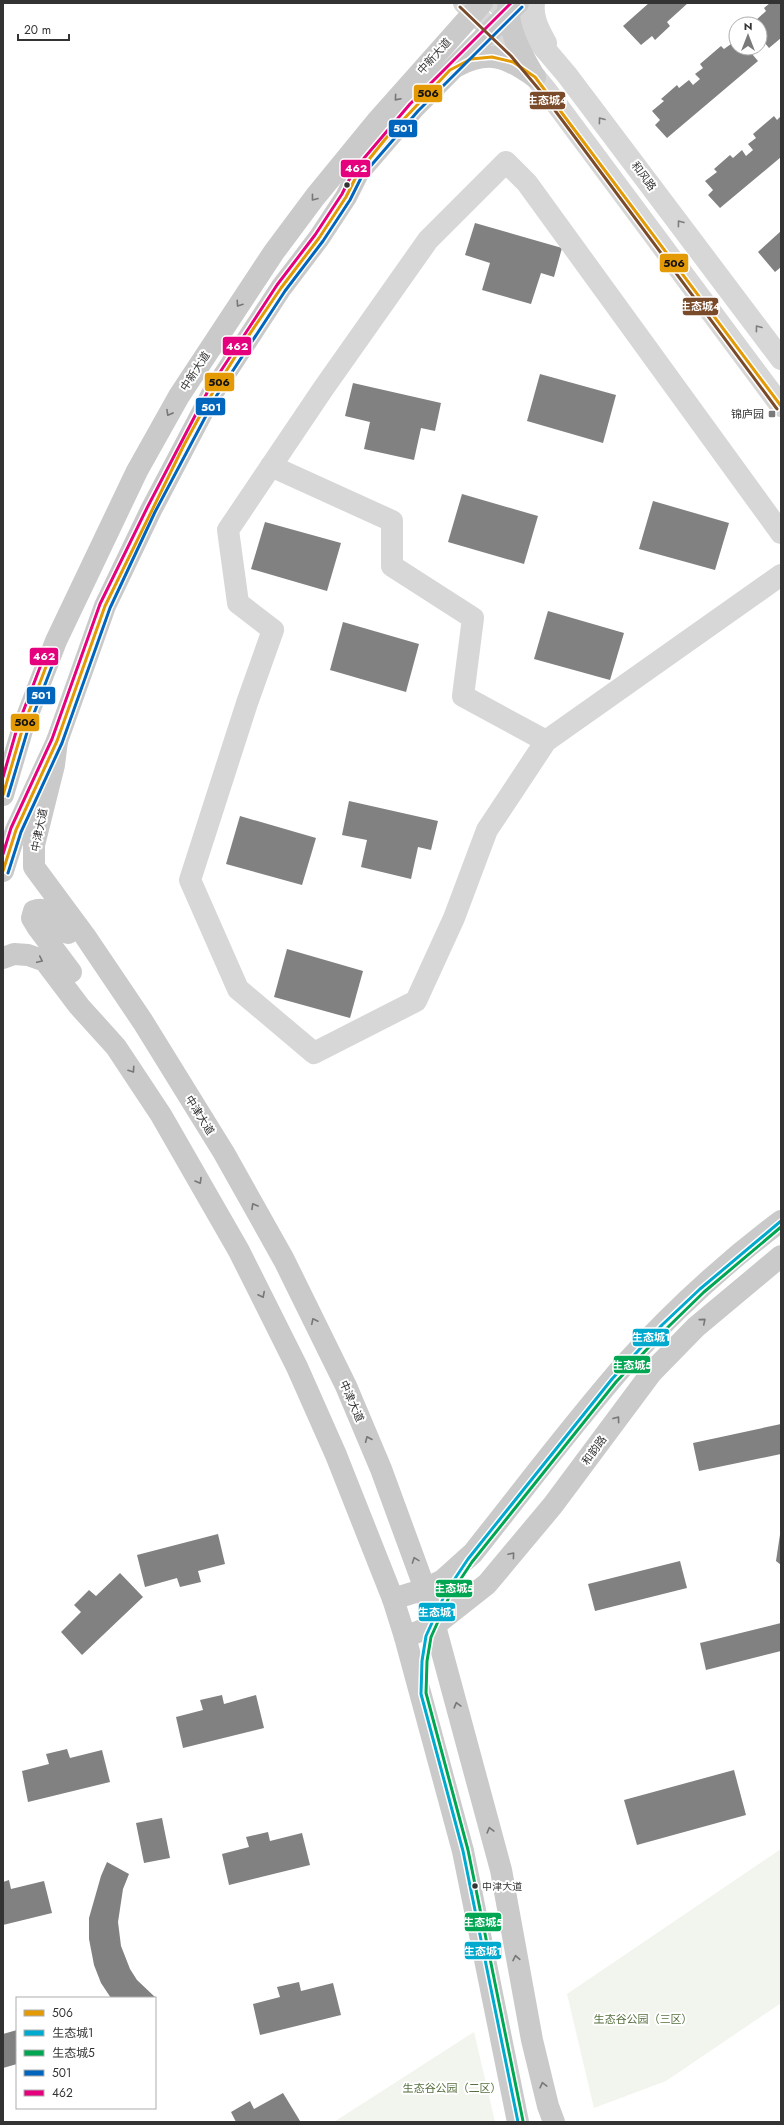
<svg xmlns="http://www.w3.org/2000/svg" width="784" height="2125" font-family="Jost,'Noto Sans SC',sans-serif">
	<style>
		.green { fill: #f1f5ed }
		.building { fill: #818181 }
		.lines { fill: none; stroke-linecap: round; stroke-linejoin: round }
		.minor { stroke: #d7d7d7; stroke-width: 22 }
		.major { stroke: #cacaca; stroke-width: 22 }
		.bus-1-casing { stroke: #fff; stroke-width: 6 }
		.bus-2-casing { stroke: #fff; stroke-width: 6 }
		.bus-3-casing { stroke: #fff; stroke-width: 6 }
		.bus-4-casing { stroke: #fff; stroke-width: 6 }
		.bus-5-casing { stroke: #fff; stroke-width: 6 }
		.bus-6-casing { stroke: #fff; stroke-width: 6 }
		.bus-1 { stroke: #e39a05; stroke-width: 3 }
		.bus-2 { stroke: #00a9ce; stroke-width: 3 }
		.bus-3 { stroke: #00a651; stroke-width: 3 }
		.bus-4 { stroke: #0065bd; stroke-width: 3 }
		.bus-5 { stroke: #e5007d; stroke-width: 3 }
		.bus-6 { stroke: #7a4b2a; stroke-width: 3 }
		.oneway { stroke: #777 }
		.oneway2 { stroke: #7d7d7d }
		.bus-dot { fill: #333; stroke: #fff; stroke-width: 1.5 }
		.poi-dot { fill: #7a7a7a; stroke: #fff; stroke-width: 1.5 }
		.labels { text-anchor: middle; stroke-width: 4; stroke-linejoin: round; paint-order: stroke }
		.bus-label { font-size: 10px; fill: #333; stroke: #fff; text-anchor: start }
		.street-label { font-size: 11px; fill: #333; stroke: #fff }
		.poi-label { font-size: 11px; fill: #333; stroke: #fff; text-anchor: end }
		.park-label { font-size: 11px; fill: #56703f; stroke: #fff }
		.line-badge { stroke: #fff; stroke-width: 1.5 }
		.badge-label { font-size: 11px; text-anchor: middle; font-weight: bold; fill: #fff }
		.pale-badge-label { font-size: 11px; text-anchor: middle; font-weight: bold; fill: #111 }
	</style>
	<rect width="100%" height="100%" fill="#fff"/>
	<g class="green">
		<polygon points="781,1849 781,2003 666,2081 594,2108 567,1994"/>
		<polygon points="474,2032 495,2122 334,2122"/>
	</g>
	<g class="building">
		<polygon points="649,3 688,3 667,22 670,26 655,40 652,36 641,45 623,26"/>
		<polygon points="770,3 781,3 781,38 769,48 760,37 760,33 763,30 760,24 755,21 766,11 764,8"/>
		<polygon points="731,44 735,49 747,48 758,61 667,138 655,125 660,120 652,111 664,101 661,99 677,85 679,88 689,80 693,85 700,79 695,74 703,68 700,64 721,46 724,49"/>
		<polygon points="774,116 777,120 781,116 781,157 720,208 708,195 713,190 705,181 717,172 714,169 730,155 733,158 742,150 746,156 753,150 748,144 756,138 753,134"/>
		<polygon points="475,223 562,248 554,277 541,273 531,304 482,290 490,263 465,255"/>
		<polygon points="781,231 781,267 775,272 758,252"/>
		<polygon points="540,374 616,395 603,443 527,421"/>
		<polygon points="353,383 441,403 435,431 421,428 414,460 364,449 370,422 345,416"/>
		<polygon points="462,494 538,516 524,564 448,542"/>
		<polygon points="653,501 729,523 715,570 639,549"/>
		<polygon points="265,522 341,543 327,591 251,569"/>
		<polygon points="548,611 624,633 610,680 534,659"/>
		<polygon points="343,622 419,644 406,692 330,670"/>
		<polygon points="349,801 438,821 431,850 418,847 411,879 361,867 367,840 342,835"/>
		<polygon points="240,816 316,838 302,885 226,864"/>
		<polygon points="287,949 363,971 350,1018 274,997"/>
		<polygon points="781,1424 781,1454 699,1471 693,1443"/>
		<polygon points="781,1528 781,1565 776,1561"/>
		<polygon points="218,1534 225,1564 198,1571 201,1582 180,1587 177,1578 145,1587 137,1555"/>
		<polygon points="680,1561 687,1588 595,1611 588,1584"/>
		<polygon points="120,1573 143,1597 82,1655 61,1632 81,1612 74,1605 89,1590 96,1596"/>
		<polygon points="781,1623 781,1651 706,1670 700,1643"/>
		<polygon points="222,1695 224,1704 256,1695 264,1728 183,1748 176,1717 203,1710 200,1700"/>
		<polygon points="67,1749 70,1758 102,1750 110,1782 28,1802 22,1771 49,1764 46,1754"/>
		<polygon points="734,1770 746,1815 637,1845 624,1800"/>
		<polygon points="162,1818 170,1858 144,1863 136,1823"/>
		<polygon points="268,1832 270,1841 302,1833 310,1865 229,1885 222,1854 249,1847 246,1837"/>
		<polygon points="107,1862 129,1874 123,1889 118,1922 121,1946 130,1969 137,1980 156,1998 111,1998 101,1983 94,1965 89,1939 89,1918 101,1876"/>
		<polygon points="9,1880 11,1889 44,1881 52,1913 3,1925 3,1882"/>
		<polygon points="299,1982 301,1991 333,1983 341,2015 260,2035 253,2004 280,1997 277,1987"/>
		<polygon points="17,2030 17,2064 3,2068 3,2034"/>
		<polygon points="283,2093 300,2121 298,2122 236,2122 231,2112 250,2101 254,2109"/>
	</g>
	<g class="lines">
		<g class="minor">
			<polyline points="464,3 515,53 546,90 781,406"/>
			<polyline points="497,3 539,42 567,75 781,359"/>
			<path d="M534,3C532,18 539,30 546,43"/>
			<polyline points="271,466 392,521 392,566 473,618 463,696 546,741"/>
			<polyline points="781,533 527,183 506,162 428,240 323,389 228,530 238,603 273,630 247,703 190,880 238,989 314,1053 416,1001 454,918 487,830 546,741 781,575"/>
		</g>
		<g class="major">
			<path d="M508,3C508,30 520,52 533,74"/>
			<path d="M457,66C489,49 507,57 535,77"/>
			<polyline points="57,741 54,765 34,845 34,867 85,936 143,1022 224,1153 284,1260 346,1386 381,1469 425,1589 501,1870 532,2040 548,2106 554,2122"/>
			<polyline points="3,795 23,727 56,641 137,471 179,396 274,252 315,197 378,120 482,3"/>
			<polyline points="3,871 16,830 57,741 105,606 151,510 213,392 281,288 319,238 346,197 358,173 414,108 518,3"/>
			<path d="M68,933C60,922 49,905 34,911L32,918L38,928L71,972"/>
			<polyline points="3,958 14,954 28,955 45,961 79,1006 116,1047 161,1115 239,1251 297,1367 336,1455 393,1599 405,1637 463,1851 518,2122"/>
			<path d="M393,1599L425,1589L443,1580L473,1553C523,1490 572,1425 625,1364C672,1312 725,1263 781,1221"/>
			<polyline points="405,1637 435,1625 487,1584 553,1505 652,1372 696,1327 781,1256"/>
		</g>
		<g class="bus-1-casing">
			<g id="bus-1">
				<polyline points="3,795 23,727 52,651"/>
				<polyline points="3,871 16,830 57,741 105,606 184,445 213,392 247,338 281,288 319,238 346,197 358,173 387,137 450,70 471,59 492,57 513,62 535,77 781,406"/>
			</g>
		</g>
		<g class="bus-2-casing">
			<polyline id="bus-2" points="518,2122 463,1851 421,1694 422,1661 426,1636 446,1592 468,1559 612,1379 662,1325 700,1289 781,1221"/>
		</g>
		<g class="bus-3-casing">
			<polyline id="bus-3" points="523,2121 468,1850 426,1693 427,1661 431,1637 450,1595 472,1562 616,1382 666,1329 704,1292 781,1227"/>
		</g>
		<g class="bus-4-casing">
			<g id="bus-4">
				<polyline points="8,796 28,729 57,653"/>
				<polyline points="8,873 21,832 62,743 110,608 155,512 217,395 285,291 323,241 350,200 362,176 418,111 522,7"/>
			</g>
		</g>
		<g class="bus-5-casing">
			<g id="bus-5">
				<polyline points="3,777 18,725 47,649"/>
				<polyline points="3,854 11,828 52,739 100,604 147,508 209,389 277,285 315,235 342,194 354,170 410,104 511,3"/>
			</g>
		</g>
		<g class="bus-6-casing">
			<polyline id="bus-6" points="460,7 511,56 542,93 777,409"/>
		</g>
		<use href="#bus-1" class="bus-1"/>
		<use href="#bus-2" class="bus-2"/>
		<use href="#bus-3" class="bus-3"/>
		<use href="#bus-4" class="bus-4"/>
		<use href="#bus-5" class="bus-5"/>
		<use href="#bus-6" class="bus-6"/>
	</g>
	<defs><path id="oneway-chevron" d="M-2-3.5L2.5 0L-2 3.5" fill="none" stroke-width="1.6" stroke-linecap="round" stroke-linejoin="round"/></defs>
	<g class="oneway">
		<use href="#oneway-chevron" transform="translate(397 98) rotate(131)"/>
		<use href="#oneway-chevron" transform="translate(314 198) rotate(128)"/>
		<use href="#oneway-chevron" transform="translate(239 304) rotate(124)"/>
		<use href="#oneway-chevron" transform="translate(169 413) rotate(119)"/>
		<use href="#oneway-chevron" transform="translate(40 960) rotate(25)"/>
		<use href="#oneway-chevron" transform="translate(132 1070) rotate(56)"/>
		<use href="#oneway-chevron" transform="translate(199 1181) rotate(60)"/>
		<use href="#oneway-chevron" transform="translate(254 1206) rotate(-119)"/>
		<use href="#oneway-chevron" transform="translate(262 1295) rotate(63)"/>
		<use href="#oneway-chevron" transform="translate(314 1321) rotate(-116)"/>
		<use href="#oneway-chevron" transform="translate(703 1321) rotate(-40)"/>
		<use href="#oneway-chevron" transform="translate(617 1419) rotate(-54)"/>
		<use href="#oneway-chevron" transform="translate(368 1439) rotate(-113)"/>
		<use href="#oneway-chevron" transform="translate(512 1555) rotate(-50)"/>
		<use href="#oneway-chevron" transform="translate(415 1560) rotate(-110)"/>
		<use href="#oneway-chevron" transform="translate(457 1705) rotate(-105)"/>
		<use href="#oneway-chevron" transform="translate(490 1830) rotate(-105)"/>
		<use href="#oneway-chevron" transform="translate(516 1958) rotate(-101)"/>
		<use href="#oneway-chevron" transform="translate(543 2085) rotate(-104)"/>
	</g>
	<g class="oneway2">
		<use href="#oneway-chevron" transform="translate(601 120) rotate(-127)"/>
		<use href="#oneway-chevron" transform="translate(680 223) rotate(-127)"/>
		<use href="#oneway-chevron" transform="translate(758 328) rotate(-127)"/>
	</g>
	<g class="bus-dot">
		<circle cx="347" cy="185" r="3.5"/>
		<circle cx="475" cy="1886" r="3.5"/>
	</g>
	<rect class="poi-dot" x="768" y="410" width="8" height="8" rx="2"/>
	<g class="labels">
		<g class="bus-label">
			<text x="482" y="1890">中津大道</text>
		</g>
		<g class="street-label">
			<text transform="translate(434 56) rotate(-48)" y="4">中新大道</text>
			<text transform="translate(644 176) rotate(53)" y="4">和风路</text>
			<text transform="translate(195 371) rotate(-57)" y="4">中新大道</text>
			<text transform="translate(39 830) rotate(-79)" y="4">中津大道</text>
			<text transform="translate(200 1115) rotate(58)" y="4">中津大道</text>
			<text transform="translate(352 1401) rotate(66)" y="4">中津大道</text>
			<text transform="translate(594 1450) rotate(-54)" y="4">和韵路</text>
		</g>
		<g class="poi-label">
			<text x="764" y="418">锦庐园</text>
		</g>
		<g class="park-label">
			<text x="643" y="2023">生态谷公园（三区）</text>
			<text x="452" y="2092">生态谷公园（二区）</text>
		</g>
	</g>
	<g class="line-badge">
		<rect x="413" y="84" width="30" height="19" rx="4" fill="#e39a05"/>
		<rect x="529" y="91" width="37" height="19" rx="4" fill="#7a4b2a"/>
		<rect x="388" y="119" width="30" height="19" rx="4" fill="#0065bd"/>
		<rect x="340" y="159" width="31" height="19" rx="4" fill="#e5007d"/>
		<rect x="659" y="253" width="30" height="20" rx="4" fill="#e39a05"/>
		<rect x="682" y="297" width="37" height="19" rx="4" fill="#7a4b2a"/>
		<rect x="222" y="336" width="30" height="20" rx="4" fill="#e5007d"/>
		<rect x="204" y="372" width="31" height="20" rx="4" fill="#e39a05"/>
		<rect x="195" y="397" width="31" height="19" rx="4" fill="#0065bd"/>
		<rect x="29" y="647" width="30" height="19" rx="4" fill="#e5007d"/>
		<rect x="26" y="686" width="30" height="19" rx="4" fill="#0065bd"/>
		<rect x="10" y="713" width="30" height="19" rx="4" fill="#e39a05"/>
		<rect x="632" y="1328" width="38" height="19" rx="4" fill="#00a9ce"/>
		<rect x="613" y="1355" width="38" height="19" rx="4" fill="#00a651"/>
		<rect x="435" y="1579" width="38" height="19" rx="4" fill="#00a651"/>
		<rect x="418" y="1602" width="38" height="20" rx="4" fill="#00a9ce"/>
		<rect x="464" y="1912" width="38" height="20" rx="4" fill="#00a651"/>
		<rect x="464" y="1941" width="38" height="19" rx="4" fill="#00a9ce"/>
	</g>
	<g class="badge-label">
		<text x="547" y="104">生态城4</text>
		<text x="403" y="132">501</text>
		<text x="356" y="172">462</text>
		<text x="700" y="310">生态城4</text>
		<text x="237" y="350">462</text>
		<text x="211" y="411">501</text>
		<text x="44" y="660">462</text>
		<text x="41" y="699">501</text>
		<text x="651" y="1341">生态城1</text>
		<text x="632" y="1369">生态城5</text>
		<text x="454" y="1592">生态城5</text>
		<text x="437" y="1616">生态城1</text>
		<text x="483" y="1926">生态城5</text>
		<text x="483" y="1955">生态城1</text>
	</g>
	<g class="pale-badge-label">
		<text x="428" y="97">506</text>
		<text x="674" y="267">506</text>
		<text x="219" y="386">506</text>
		<text x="25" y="726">506</text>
	</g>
	<rect width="784" height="2125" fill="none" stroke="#333333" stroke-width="8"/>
	<rect x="16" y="1997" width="140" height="112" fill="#ffffff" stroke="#adadad"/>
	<rect x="24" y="2010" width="20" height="6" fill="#e39a05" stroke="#adadad"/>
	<text x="52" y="2017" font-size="12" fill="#333333">506</text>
	<rect x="24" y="2030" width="20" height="6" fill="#00a9ce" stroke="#adadad"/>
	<text x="52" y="2037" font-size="12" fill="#333333">生态城1</text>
	<rect x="24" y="2050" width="20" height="6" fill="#00a651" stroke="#adadad"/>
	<text x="52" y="2057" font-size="12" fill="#333333">生态城5</text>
	<rect x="24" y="2070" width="20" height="6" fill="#0065bd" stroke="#adadad"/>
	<text x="52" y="2077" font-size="12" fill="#333333">501</text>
	<rect x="24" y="2090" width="20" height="6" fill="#e5007d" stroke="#adadad"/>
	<text x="52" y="2097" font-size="12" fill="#333333">462</text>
	<g transform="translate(748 36)"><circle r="19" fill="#ffffff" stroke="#adadad"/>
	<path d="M0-3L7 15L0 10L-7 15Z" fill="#7a7a7a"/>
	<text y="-6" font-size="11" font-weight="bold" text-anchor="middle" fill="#333333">N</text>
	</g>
	<path d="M18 34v6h51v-6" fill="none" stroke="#333333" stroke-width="2"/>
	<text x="24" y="34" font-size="12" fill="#333333" stroke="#ffffff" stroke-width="3" paint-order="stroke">20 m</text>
</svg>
